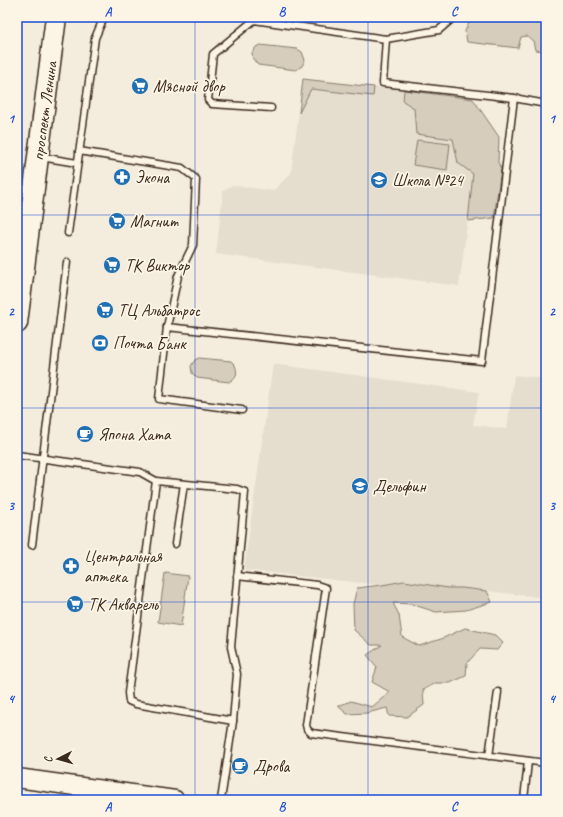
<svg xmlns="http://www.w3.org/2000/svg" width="563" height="817" font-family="Caveat,sans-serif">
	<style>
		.built { fill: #e5ddce }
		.green { fill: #d6cdbd; stroke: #887c6e }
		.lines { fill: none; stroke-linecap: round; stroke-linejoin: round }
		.lane-casing { stroke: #3b2a1e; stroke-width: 9 }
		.secondary-casing { stroke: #3b2a1e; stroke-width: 21 }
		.primary-casing { stroke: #3b2a1e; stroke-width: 23 }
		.lane { stroke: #fcf5e5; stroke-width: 6 }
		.secondary { stroke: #fcf5e5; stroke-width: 18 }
		.primary { stroke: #fcf5e5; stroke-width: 20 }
		.grid { fill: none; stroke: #1d4ed8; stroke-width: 1; stroke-opacity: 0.55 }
		.labels { text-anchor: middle; stroke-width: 3.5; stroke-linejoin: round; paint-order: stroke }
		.poi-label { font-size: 17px; fill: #3b2a1e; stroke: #fcf5e5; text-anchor: start }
		.street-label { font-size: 17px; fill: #3b2a1e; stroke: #fcf5e5 }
		.neatline { fill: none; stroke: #1d4ed8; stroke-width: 1.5 }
		.grid-label { font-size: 13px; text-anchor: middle; font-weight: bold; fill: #1d4ed8 }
	</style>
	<rect width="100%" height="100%" fill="#f4eddd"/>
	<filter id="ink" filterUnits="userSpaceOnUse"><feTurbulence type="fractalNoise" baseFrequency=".025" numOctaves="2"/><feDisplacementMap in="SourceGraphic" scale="8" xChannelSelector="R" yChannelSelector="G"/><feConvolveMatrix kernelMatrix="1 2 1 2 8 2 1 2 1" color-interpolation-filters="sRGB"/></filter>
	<g filter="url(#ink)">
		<g class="built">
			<polygon points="303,79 404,90 403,100 447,106 476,157 459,286 216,254 223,191 232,185 273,191 291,173"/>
			<polygon points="273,364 479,392 473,425 507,429 514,375 546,379 546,598 462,588 461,594 244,570"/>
		</g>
		<g class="green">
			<polygon points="470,17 546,17 546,51 535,50 533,41 527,36 521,37 518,48 467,42 465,31 470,21"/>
			<polygon points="260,45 297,49 302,52 305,60 302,66 296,70 258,65 253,59 252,53 256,47"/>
			<polygon points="303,79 374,87 373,96 311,89 299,113"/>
			<polygon points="404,90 473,99 499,137 498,162 501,169 494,218 468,221 473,174 458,163 453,139 416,134 414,108 403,101"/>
			<polygon points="417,140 450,144 447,170 413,165"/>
			<path d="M199,358L231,361L235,365C238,374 237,377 229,382L197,378L192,373L191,366L195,360Z"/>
			<polygon points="165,573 188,576 181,626 158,622"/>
			<polygon points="404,581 448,588 462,588 487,591 492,602 466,610 436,612 411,604 393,603 399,615 402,637 419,646 441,639 465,628 495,635 503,643 497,650 480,649 467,663 466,676 450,683 436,683 423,690 424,705 407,717 389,716 387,708 367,713 347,714 338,706 351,701 372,707 390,692 372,682 377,667 367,655 382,645 371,645 354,630 353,604 357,588 382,585"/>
		</g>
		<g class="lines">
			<g class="lane-casing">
				<g id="lane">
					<polyline points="386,39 383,83 514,98 546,104"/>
					<polyline points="271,108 212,104 208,100 213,54 254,20 386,39 439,30 454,17"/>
					<polyline points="79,151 182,168 196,179 193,245 178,276 167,327 159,399 242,410"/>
					<polyline points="41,157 77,163"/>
					<polyline points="17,188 31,190"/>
					<polyline points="68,233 95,38 104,17"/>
					<polyline points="167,327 482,361 514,98"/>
					<polyline points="17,455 140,472 156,481 237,489 245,492 231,647 237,674 233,721 221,800"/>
					<polyline points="156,481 128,693 129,701 136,704 233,721"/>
					<polyline points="175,544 184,484"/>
					<polyline points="32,545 67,262"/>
					<polyline points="237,576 317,585 326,588 306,725 307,729 311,733 546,763"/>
					<polyline points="489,756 498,692"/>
					<polyline points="524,800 528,761"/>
				</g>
			</g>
			<g class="secondary-casing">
				<polyline id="secondary" points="17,778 175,800"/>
			</g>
			<g class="primary-casing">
				<polyline id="primary" points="17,323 38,157 56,17"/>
			</g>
			<use href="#lane" class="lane"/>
			<use href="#secondary" class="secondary"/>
			<use href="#primary" class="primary"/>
		</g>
	</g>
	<path class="grid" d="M195,17V800M368,17V800M17,215H546M17,408H546M17,602H546"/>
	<defs>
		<g id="supermarket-disc" transform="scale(0.9)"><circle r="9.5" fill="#1f6fb2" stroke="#fcf5e5"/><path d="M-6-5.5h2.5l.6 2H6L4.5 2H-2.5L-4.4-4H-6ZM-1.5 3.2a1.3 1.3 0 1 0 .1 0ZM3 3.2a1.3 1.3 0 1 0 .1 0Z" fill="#fff"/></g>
		<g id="pharmacy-disc" transform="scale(0.9)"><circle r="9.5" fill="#1f6fb2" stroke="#fcf5e5"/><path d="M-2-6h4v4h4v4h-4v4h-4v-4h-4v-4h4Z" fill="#fff"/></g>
		<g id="school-disc" transform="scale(0.9)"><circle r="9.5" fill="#1f6fb2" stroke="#fcf5e5"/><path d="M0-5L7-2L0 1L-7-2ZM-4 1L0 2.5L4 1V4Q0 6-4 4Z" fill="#fff"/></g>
		<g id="bank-disc" transform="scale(0.9)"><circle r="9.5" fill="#1f6fb2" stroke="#fcf5e5"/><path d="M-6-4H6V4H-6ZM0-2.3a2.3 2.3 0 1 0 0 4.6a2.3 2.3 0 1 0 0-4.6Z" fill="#fff"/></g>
		<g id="cafe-disc" transform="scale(0.9)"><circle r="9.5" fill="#1f6fb2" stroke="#fcf5e5"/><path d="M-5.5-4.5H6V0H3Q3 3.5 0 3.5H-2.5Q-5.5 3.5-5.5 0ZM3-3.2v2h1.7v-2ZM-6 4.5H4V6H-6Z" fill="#fff"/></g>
	</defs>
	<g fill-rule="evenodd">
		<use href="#supermarket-disc" x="140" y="86"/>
		<use href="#pharmacy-disc" x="122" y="177"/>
		<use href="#school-disc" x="379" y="180"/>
		<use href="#supermarket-disc" x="117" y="221"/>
		<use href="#supermarket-disc" x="112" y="265"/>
		<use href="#supermarket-disc" x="105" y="310"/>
		<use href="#bank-disc" x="100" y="343"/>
		<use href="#cafe-disc" x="85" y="434"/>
		<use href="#school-disc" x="360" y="486"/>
		<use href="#pharmacy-disc" x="71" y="566"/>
		<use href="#supermarket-disc" x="75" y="604"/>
		<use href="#cafe-disc" x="240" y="766"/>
	</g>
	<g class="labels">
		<g class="poi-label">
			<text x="153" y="92">Мясной двор</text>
			<text x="135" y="183">Экона</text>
			<text x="392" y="186">Школа №24</text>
			<text x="130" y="227">Магнит</text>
			<text x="125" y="271">ТК Виктор</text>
			<text x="118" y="316">ТЦ Альбатрос</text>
			<text x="113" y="349">Почта Банк</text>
			<text x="98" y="440">Япона Хата</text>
			<text x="373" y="492">Дельфин</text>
			<text x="84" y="562">Центральная<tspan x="84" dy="20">аптека</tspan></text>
			<text x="88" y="610">ТК Акварель</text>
			<text x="253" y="772">Дрова</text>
		</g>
		<g class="street-label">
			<text transform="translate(44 111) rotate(-82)" y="6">проспект Ленина</text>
		</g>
	</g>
	<rect width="563" height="817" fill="none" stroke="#fcf5e5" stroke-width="44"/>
	<g transform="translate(58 759) rotate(264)" stroke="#fcf5e5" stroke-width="3" paint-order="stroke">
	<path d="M0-3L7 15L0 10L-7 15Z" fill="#3b2a1e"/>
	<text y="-6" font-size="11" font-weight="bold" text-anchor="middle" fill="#3b2a1e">С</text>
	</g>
	<rect x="22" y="22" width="519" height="773" class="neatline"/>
	<g class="grid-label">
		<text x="108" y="16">A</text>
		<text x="282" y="16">B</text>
		<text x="454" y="16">C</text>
		<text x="11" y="123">1</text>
		<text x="552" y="123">1</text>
		<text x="11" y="316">2</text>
		<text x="552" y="316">2</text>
		<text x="11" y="510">3</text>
		<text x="552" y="510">3</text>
		<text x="11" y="703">4</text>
		<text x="552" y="703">4</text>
		<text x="108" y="811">A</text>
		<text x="282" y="811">B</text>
		<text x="454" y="811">C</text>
	</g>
</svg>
